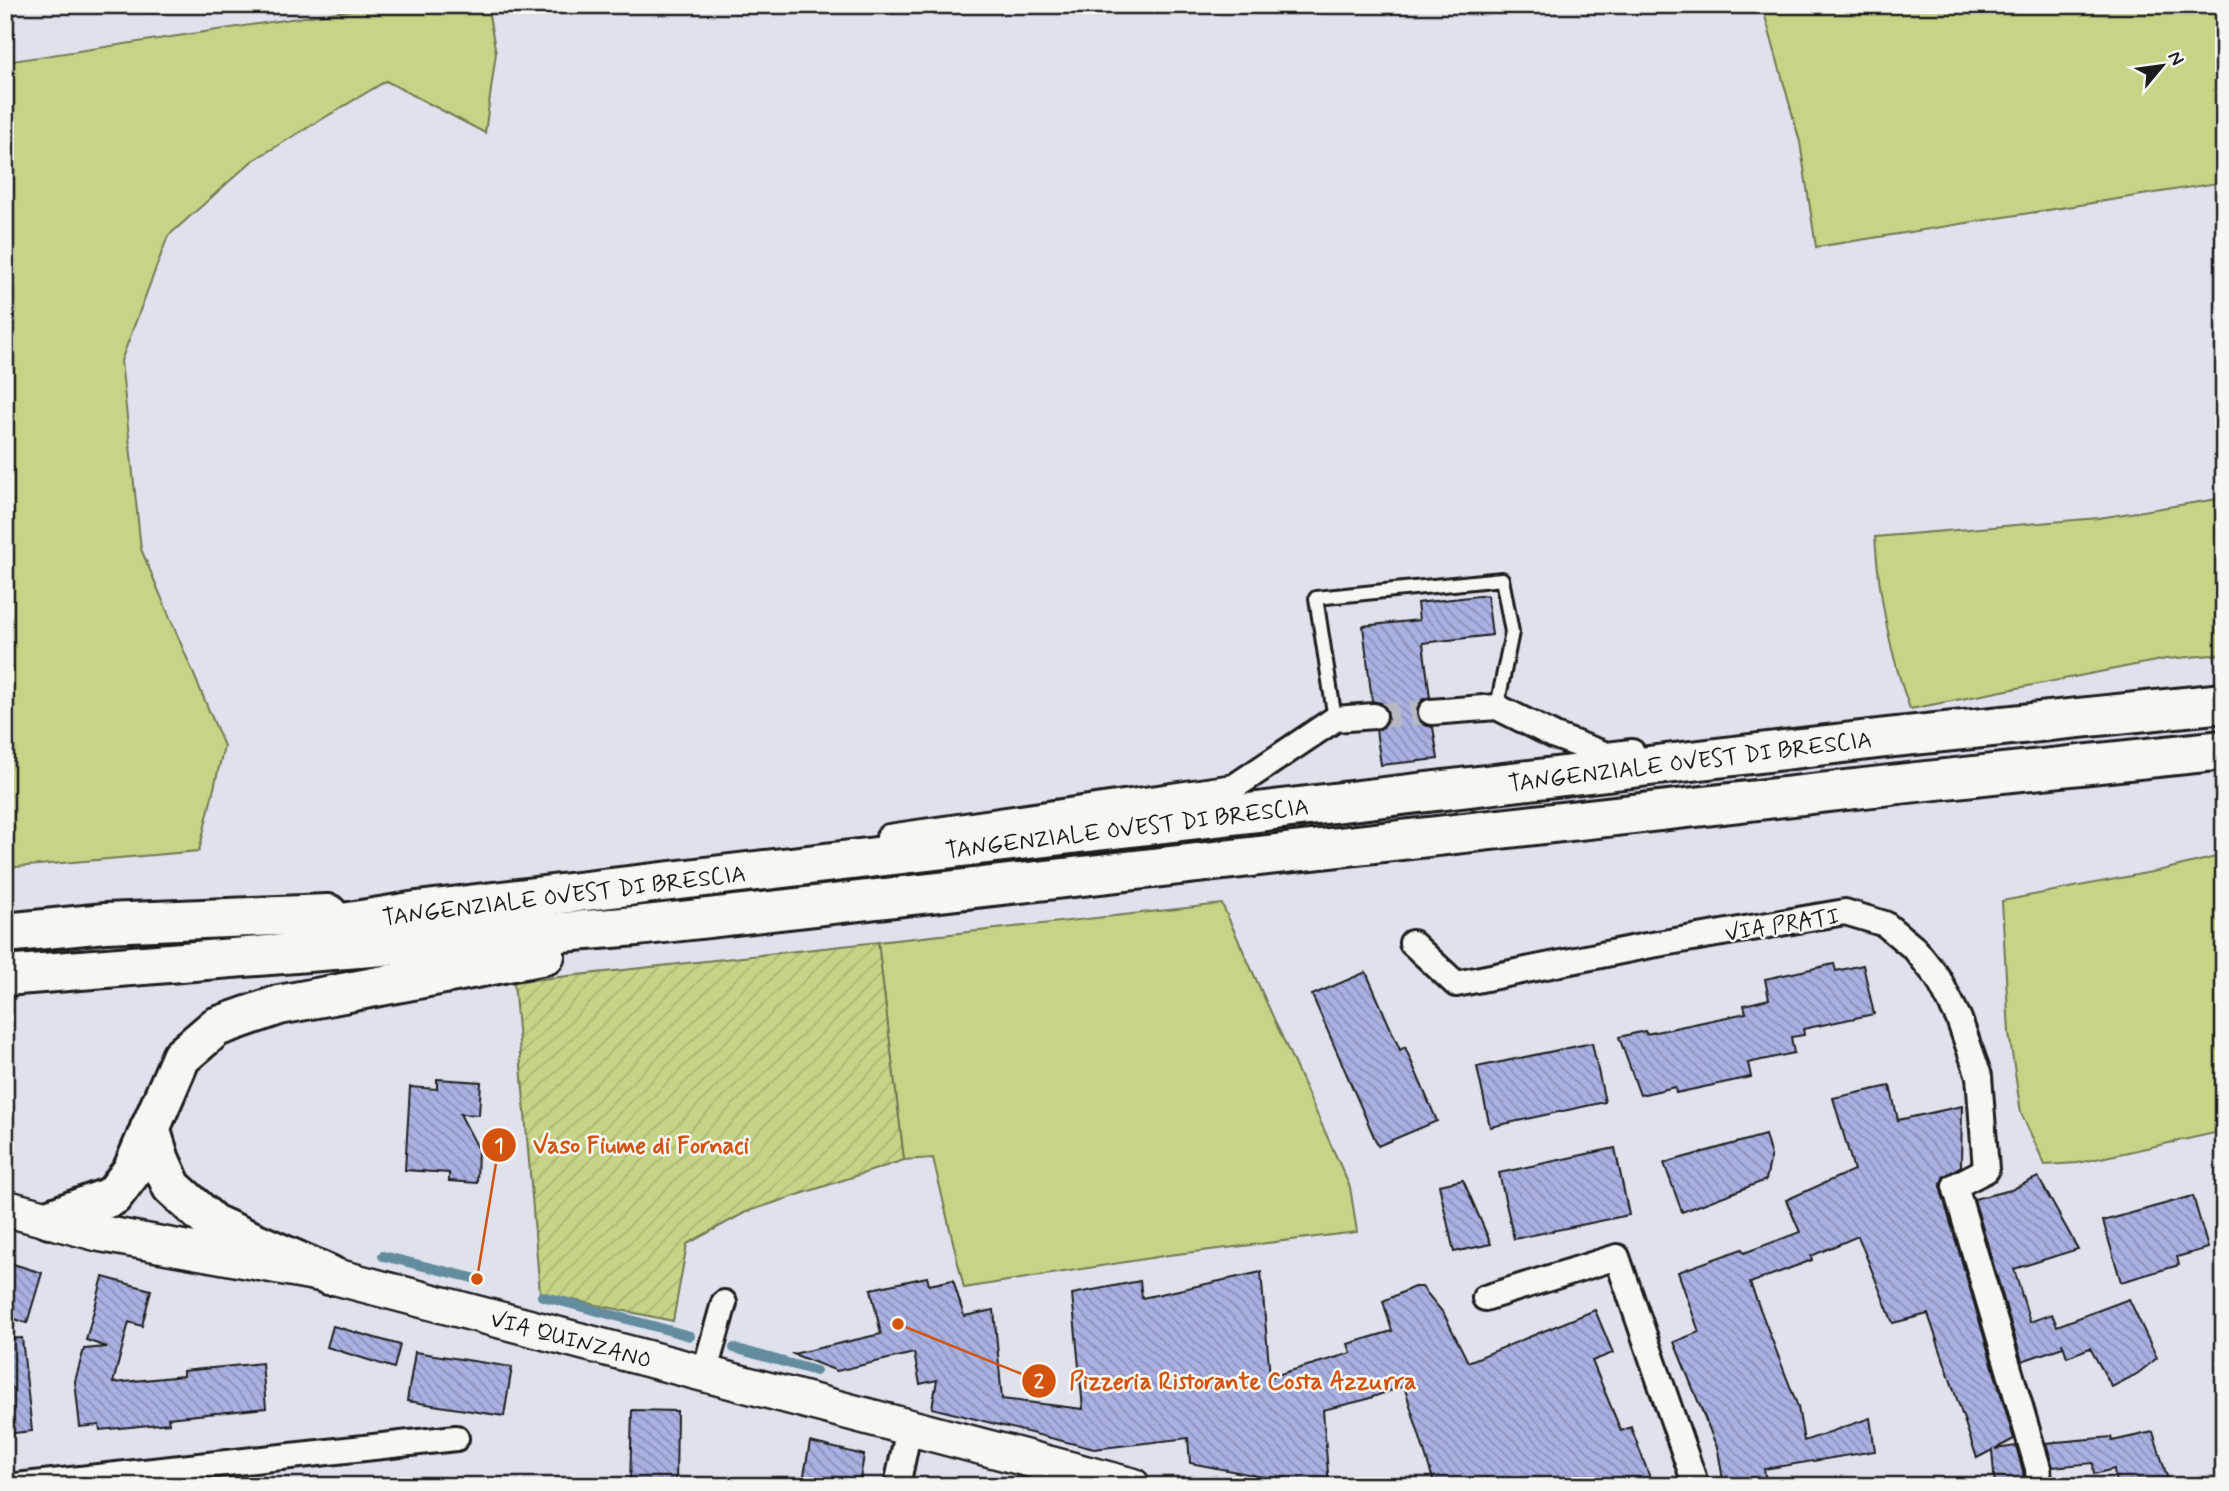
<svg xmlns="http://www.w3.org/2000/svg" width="2229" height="1491" font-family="Mynerve,sans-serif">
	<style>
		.grass { fill: #c6d487; stroke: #717852; stroke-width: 2 }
		.garden { fill: url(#garden-furrows); stroke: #717852; stroke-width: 2 }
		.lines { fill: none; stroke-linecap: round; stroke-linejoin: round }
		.stream { stroke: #638d9e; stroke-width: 10 }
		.building { fill: url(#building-back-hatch); stroke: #1c1c1c; stroke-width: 2 }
		.street-tunnel { stroke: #b8bac3; stroke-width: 24; stroke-dasharray: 24 12; stroke-linecap: butt }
		.lane-casing { stroke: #1c1c1c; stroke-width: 18 }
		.street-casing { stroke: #1c1c1c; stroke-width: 30 }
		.secondary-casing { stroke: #1c1c1c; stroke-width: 40 }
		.primary-casing { stroke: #1c1c1c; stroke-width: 44 }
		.lane { stroke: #f6f6f2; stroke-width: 12 }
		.street { stroke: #f6f6f2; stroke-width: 24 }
		.secondary { stroke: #f6f6f2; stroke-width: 35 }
		.primary { stroke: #f6f6f2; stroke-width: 38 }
		.labels { text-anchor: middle; stroke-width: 5; stroke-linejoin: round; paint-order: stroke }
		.street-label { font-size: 23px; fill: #1c1c1c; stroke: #f6f6f2 }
		.leader { fill: none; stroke: #d4530e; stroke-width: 2.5 }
		.callout-dot { fill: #d4530e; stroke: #f6f6f2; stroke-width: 2.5 }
		.mark-label { font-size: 21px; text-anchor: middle; font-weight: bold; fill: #fff }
		.callout-label { font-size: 24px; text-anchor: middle; font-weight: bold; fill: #d4530e; stroke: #f6f6f2; stroke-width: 5; stroke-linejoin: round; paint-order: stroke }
	</style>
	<defs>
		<pattern id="garden-furrows" width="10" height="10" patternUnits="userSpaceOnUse" patternTransform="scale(1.75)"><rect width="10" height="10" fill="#c6d487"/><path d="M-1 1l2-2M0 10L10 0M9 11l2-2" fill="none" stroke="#aab574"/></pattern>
		<pattern id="building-back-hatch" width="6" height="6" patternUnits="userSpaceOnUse" patternTransform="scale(1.75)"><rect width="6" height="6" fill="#a9b1e2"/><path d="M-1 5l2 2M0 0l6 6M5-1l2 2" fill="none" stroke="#898fb6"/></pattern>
	</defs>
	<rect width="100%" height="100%" fill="#dfe1ed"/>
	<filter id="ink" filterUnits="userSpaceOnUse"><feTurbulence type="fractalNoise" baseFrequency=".0143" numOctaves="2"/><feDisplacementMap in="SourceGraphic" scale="14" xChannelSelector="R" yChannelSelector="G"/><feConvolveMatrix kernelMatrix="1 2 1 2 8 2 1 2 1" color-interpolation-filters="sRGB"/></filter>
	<g filter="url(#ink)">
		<g class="grass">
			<polygon points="384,5 487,5 496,53 485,133 386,81 252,161 168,236 121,361 141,549 224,746 199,851 5,868 5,62"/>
			<polygon points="1762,5 2224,5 2224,182 1816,247 1800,142"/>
			<path d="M2224,498V654L2166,659L1910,709C1890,654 1879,596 1875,537L2099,518Z"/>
			<polygon points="2224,855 2224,1131 2078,1163 2045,1165 2021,1113 2009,1033 2002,901 2162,870"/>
			<polygon points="1222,904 1350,1187 1357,1232 1169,1255 964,1288 933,1158 904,1160 878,942"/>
		</g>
		<polygon class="garden" points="878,942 904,1160 746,1212 687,1244 673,1321 540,1293 514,982"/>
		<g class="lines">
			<g class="stream">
				<polyline points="383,1256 477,1279"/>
				<polyline points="542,1296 690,1336"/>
				<polyline points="734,1348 816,1371"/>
			</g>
		</g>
		<g class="building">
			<polygon points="1487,595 1492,635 1423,643 1430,697 1423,699 1418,705 1416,714 1418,720 1424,725 1433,727 1438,759 1381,765 1376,730 1383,728 1387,723 1389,714 1387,708 1381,703 1372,701 1363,626 1419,620 1417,603"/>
			<polygon points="1834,964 1836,971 1863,965 1874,1014 1803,1029 1804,1035 1791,1037 1794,1053 1748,1063 1751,1077 1676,1093 1675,1087 1640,1095 1619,1037 1645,1031 1646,1034 1746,1013 1744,1005 1769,999 1765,979"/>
			<polygon points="1366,972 1400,1050 1405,1047 1437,1121 1378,1146 1312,995"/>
			<polygon points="1592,1043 1605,1102 1490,1127 1477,1067"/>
			<polygon points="437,1079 481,1082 479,1115 460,1114 478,1148 477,1183 449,1181 449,1173 405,1170 410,1087 437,1089"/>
			<polygon points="1890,1086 1898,1120 1962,1106 1961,1166 1943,1177 1941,1190 2014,1439 1995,1449 2016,1446 2023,1471 2024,1486 1995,1486 1992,1450 1977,1458 1928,1314 1893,1323 1858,1236 1811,1256 1812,1260 1750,1283 1798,1407 1804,1441 1870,1418 1875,1451 1764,1469 1767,1486 1724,1486 1718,1450 1674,1342 1699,1332 1678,1272 1742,1249 1744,1253 1800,1232 1786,1200 1854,1170 1833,1098"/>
			<polygon points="1765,1135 1771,1156 1766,1180 1682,1212 1664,1163"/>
			<polygon points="1615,1148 1629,1215 1514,1239 1499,1173"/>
			<polygon points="2038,1177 2078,1249 2014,1269 2030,1322 2052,1314 2057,1326 2129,1299 2157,1358 2137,1374 2112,1387 2090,1348 2067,1357 2062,1342 2063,1347 2022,1361 1974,1199 2011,1190"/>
			<polygon points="1463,1180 1491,1244 1454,1252 1439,1185"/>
			<polygon points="2193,1196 2208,1248 2177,1257 2179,1265 2121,1282 2103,1221"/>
			<polygon points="10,1263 42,1273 27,1323 5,1316 5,1281"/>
			<polygon points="1261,1272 1270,1377 1351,1353 1348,1344 1392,1331 1383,1301 1414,1287 1422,1287 1444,1314 1468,1362 1595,1310 1613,1353 1592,1361 1621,1431 1631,1427 1653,1486 1435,1486 1404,1386 1364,1400 1323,1410 1329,1486 1309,1486 1278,1476 1279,1480 1190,1463 1188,1438 1094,1449 932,1408 937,1380 920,1384 914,1353 837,1371 793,1354 881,1334 871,1289 927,1277 929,1285 953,1280 964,1316 994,1310 1002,1399 1083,1409 1072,1294 1140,1281 1142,1298"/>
			<polygon points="103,1277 151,1290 142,1326 129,1322 113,1383 183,1376 183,1371 262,1363 266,1408 168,1418 169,1423 100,1430 99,1425 80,1427 75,1381 84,1349 107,1347 86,1340"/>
			<polygon points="333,1326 400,1345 394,1368 327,1347"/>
			<polygon points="22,1338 32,1431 5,1434 5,1339"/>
			<polygon points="415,1352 512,1367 504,1416 407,1401"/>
			<polygon points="632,1410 677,1411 676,1486 630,1486"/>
			<polygon points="2153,1432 2170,1486 2116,1486 2114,1469 2094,1474 2093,1463 2053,1467 2046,1443 2111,1437 2112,1441"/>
			<polygon points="810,1442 864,1455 859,1486 802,1486"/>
		</g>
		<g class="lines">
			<polyline class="street-tunnel" points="1374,716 1431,712"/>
			<g class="lane-casing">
				<polyline id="lane" points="1335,719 1316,598 1502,579 1512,632 1497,707"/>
			</g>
			<g class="street-casing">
				<g id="street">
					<polyline points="1431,712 1497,707 1555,736 1607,755 1632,752"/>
					<polyline points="889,837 1234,787 1335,719 1374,716"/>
					<polyline points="1412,943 1456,984 1646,946 1845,912 1885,924 1915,949 1938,978 1959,1019 1979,1076 1986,1170 1955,1186 2038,1468 2039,1486"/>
					<polyline points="1485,1298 1617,1257 1696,1486"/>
					<polyline points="704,1374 724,1303"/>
					<polyline points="16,1486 456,1438"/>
					<polyline points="897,1486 909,1428"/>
				</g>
			</g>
			<g class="secondary-casing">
				<polyline id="secondary" points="5,1208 98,1233 329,1275 1132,1486"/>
			</g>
			<g class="primary-casing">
				<g id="primary">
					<polyline points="300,930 417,911 1886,738 2224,703"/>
					<polyline points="5,933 105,923 328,914"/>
					<polyline points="5,976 637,926 1917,782 2224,750"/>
					<polyline points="150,1128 160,1160 172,1187 213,1224 329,1275"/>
					<polyline points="50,1219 113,1196 132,1171 181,1057 216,1027 279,1005 545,955"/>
				</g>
			</g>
			<use href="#lane" class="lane"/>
			<use href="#street" class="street"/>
			<use href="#secondary" class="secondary"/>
			<use href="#primary" class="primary"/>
		</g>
	</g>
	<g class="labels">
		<g class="street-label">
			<text transform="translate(1690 761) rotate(-7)" y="8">TANGENZIALE OVEST DI BRESCIA</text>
			<text transform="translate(1127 828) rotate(-7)" y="8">TANGENZIALE OVEST DI BRESCIA</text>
			<text transform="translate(564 895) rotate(-7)" y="8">TANGENZIALE OVEST DI BRESCIA</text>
			<text transform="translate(1782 924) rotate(-9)" y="8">VIA PRATI</text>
			<text transform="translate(571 1339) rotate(15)" y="8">VIA QUINZANO</text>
		</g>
	</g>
	<path class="leader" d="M477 1279L499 1145M898 1324L1039 1381"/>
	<g class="callout-dot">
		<circle cx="477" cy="1279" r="7"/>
		<circle cx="898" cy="1324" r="7"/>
		<circle cx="499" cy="1145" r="18"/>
		<circle cx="1039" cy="1381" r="18"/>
	</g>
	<g class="mark-label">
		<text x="499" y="1152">1</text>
		<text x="1039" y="1388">2</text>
	</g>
	<g class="callout-label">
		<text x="641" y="1153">Vaso Fiume di Fornaci</text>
		<text x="1243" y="1389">Pizzeria Ristorante Costa Azzurra</text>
	</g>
	<rect width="2229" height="1491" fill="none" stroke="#f6f6f2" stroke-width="28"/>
	<rect x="14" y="14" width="2201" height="1463" fill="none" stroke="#1c1c1c" stroke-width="2.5" filter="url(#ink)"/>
	<g transform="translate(2162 66) rotate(61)" stroke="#f6f6f2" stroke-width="5" paint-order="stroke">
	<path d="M0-5L12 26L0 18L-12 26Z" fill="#1c1c1c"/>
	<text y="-10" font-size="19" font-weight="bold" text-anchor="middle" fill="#1c1c1c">N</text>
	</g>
</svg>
